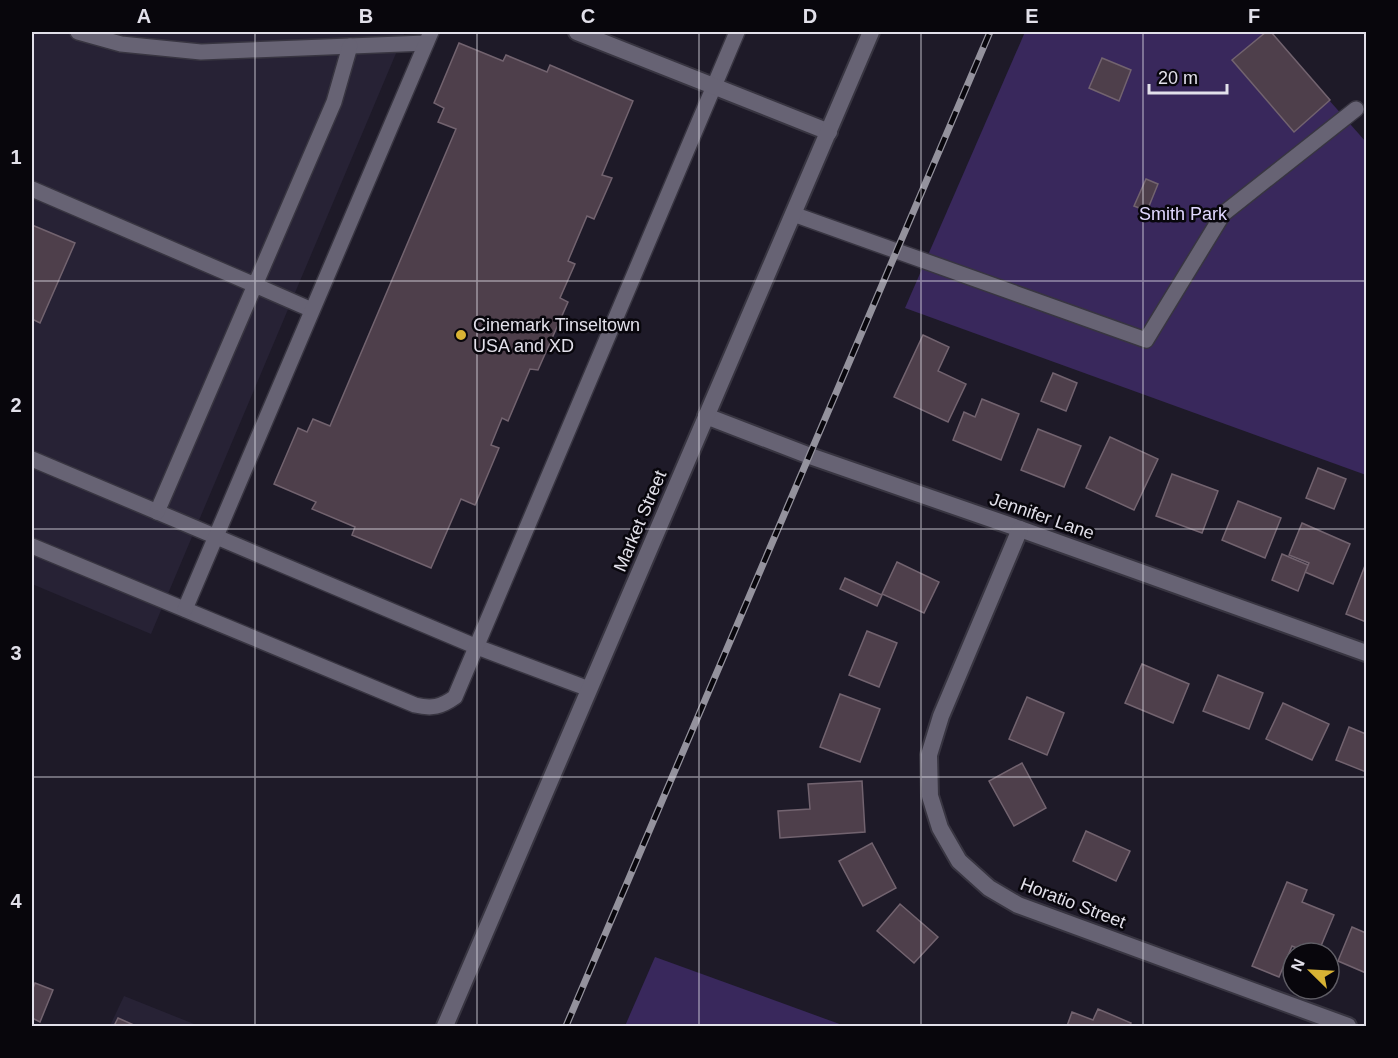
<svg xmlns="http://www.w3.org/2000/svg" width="1398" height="1058" font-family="Helvetica,sans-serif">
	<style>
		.built { fill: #272235 }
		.green { fill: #39285c }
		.building { fill: #4e3f4b; stroke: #72636f; stroke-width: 1.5 }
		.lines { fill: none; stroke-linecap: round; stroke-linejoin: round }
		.service-casing { stroke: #383541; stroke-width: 18 }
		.minor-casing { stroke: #383541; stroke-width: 20 }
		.secondary-casing { stroke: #383541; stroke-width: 20 }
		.service { stroke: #676374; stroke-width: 15 }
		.minor { stroke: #676374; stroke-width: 16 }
		.secondary { stroke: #676374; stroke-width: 16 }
		.rail-casing { stroke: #94929d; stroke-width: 7 }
		.rail { stroke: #08060c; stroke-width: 4.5; stroke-dasharray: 14; stroke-linecap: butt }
		.grid { fill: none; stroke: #e2e0ea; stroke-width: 1.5; stroke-opacity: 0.55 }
		.poi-dot { fill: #d9b334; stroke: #08060c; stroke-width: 2 }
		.labels { text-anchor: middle; stroke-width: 5; stroke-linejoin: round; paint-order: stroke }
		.park-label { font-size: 18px; fill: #e1d8ff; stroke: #08060c }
		.poi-label { font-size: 18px; fill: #e2e0ea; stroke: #08060c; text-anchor: start }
		.street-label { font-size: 18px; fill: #e2e0ea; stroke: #08060c }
		.neatline { fill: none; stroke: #e2e0ea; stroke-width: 2 }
		.grid-label { font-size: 20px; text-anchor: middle; font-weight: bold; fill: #e2e0ea }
	</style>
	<rect width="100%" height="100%" fill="#1e1a28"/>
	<g class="built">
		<polygon points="32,32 405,32 151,634 32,584"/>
		<polygon points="124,996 199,1026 110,1026"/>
	</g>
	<g class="green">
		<polygon points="1025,32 1269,32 1366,142 1366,475 905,308"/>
		<polygon points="655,957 845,1026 625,1026"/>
	</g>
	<g class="building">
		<polygon points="1266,32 1271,32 1330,100 1294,132 1232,60"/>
		<polygon points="459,43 503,61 506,55 547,72 550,65 633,101 602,175 612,178 594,219 587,216 568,261 575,264 560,298 568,302 538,370 530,369 508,421 502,418 491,445 499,448 475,505 461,499 431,568 352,535 355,527 312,509 316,502 274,484 298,428 307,432 313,419 330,426 456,129 438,122 444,108 434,103"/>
		<polygon points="1102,58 1131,70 1119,101 1089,88"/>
		<polygon points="1146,179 1158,184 1147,211 1134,206"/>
		<polygon points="32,225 75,243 40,323 32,319"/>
		<polygon points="923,335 949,347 938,371 966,384 948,422 894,397"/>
		<polygon points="1053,373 1077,383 1066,411 1041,401"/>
		<polygon points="982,399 1019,414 1001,460 953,440 964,412 975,417"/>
		<polygon points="1038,429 1081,446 1064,487 1021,470"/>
		<polygon points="1110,437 1158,459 1134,510 1086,488"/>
		<polygon points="1318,468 1346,479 1334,509 1306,498"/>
		<polygon points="1172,474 1218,491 1202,533 1156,516"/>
		<polygon points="1238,501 1281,518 1265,558 1222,540"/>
		<polygon points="1302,523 1350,544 1333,584 1305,572 1309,563 1289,555"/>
		<polygon points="1282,554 1308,565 1298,591 1272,580"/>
		<polygon points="897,562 939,582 924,613 882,594"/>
		<polygon points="1366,563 1366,622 1346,614"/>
		<polygon points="845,578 882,595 877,606 840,589"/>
		<polygon points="867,631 897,643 879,687 849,675"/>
		<polygon points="1142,664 1189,684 1173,723 1125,703"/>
		<polygon points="1218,675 1263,693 1249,729 1203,711"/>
		<polygon points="840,694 880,709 860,762 820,747"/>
		<polygon points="1027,697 1064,713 1047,755 1009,739"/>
		<polygon points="1283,703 1329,724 1312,760 1266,739"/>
		<polygon points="1349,727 1366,734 1366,772 1336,760"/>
		<polygon points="1022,763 1046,808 1014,826 989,781"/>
		<polygon points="862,781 865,832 780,838 778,811 810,809 808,784"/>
		<polygon points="1086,831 1130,851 1116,881 1073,861"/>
		<polygon points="872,843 896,888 863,906 839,861"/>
		<polygon points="1287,882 1307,890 1302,902 1334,915 1318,953 1308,953 1292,946 1279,977 1252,966"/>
		<polygon points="900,904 938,937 914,963 877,931"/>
		<polygon points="1352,927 1366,933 1366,973 1338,961"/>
		<polygon points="35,983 53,990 40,1022 32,1018 32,991"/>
		<polygon points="1098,1009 1131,1023 1129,1026 1067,1026 1072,1012 1093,1020"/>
		<polygon points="118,1018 136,1026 114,1026"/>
	</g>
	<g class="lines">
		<g class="service-casing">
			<g id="service">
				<polyline points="78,32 121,44 201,52 426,43"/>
				<polyline points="32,189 255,285 334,102 350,46"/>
				<polyline points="793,214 1146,340 1223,214 1356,109"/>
				<polyline points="32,459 477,647 589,689"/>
				<polyline points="157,512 255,285 312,310"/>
				<path d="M32,546L415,705C432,709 441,707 455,697L737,32"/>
				<polyline points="185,609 431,32"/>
			</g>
		</g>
		<g class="minor-casing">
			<g id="minor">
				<polyline points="577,32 829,132"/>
				<polyline points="706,416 810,456 1020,529 1366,653"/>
				<polyline points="1020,529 941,716 929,755 930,796 940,828 959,861 989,888 1018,905 1348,1026"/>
			</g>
		</g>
		<g class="secondary-casing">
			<polyline id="secondary" points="445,1026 871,32"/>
		</g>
		<use href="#service" class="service"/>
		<use href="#minor" class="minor"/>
		<use href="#secondary" class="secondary"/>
		<g class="rail-casing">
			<polyline id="rail" points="566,1026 990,32"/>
		</g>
		<use href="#rail" class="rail"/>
	</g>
	<path class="grid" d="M255,32V1026M477,32V1026M699,32V1026M921,32V1026M1143,32V1026M32,281H1366M32,529H1366M32,777H1366"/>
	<circle class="poi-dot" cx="461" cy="335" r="6"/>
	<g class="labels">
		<g class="park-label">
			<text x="1183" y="220">Smith Park</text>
		</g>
		<g class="poi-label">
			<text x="473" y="331">Cinemark Tinseltown<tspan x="473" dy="21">USA and XD</tspan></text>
		</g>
		<g class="street-label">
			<text transform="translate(1042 516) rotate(19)" y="6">Jennifer Lane</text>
			<text transform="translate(640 521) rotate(-67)" y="6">Market Street</text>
			<text transform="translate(1073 903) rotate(21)" y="6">Horatio Street</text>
		</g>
	</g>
	<rect width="1398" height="1058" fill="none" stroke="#08060c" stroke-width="66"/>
	<g transform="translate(1311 971) rotate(294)"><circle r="28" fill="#08060c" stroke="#5f5d65" stroke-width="1.5"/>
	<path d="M0-4.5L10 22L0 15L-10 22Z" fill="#d9b334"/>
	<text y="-9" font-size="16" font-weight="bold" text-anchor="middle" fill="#e2e0ea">N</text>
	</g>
	<path d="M1149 84v9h78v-9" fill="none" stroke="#e2e0ea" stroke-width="3"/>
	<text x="1158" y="84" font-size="18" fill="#e2e0ea" stroke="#08060c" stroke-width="4.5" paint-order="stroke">20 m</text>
	<rect x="33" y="33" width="1332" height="992" class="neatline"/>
	<g class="grid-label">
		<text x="144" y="23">A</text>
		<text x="366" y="23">B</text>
		<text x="588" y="23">C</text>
		<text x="810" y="23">D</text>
		<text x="1032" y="23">E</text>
		<text x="1254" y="23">F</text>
		<text x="16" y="164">1</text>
		<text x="16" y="412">2</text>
		<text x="16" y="660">3</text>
		<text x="16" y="908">4</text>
	</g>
</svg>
